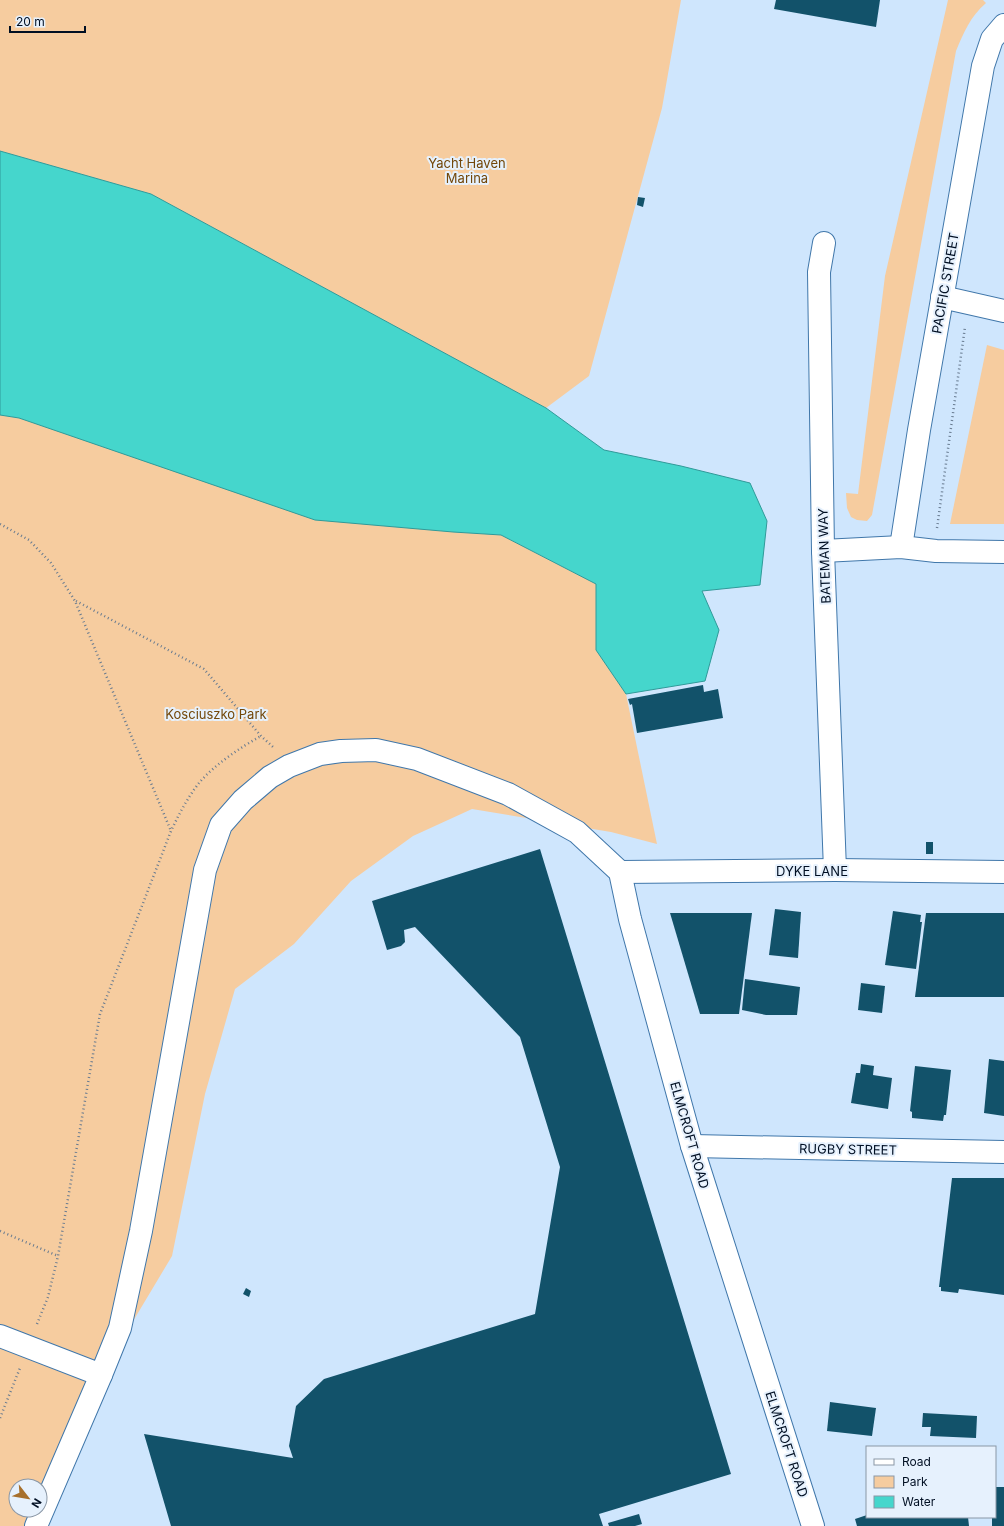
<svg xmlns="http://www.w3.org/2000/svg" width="1004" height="1526" font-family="Inter,sans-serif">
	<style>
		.green { fill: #f6cc9f; fill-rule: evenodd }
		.water { fill: #45d6cc; stroke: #309a99 }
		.building { fill: #12526a }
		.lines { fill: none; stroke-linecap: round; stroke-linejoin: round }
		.minor-casing { stroke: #4077aa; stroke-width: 24 }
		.path { stroke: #687b90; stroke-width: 2.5; stroke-dasharray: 1 3; stroke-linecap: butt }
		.minor { stroke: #fff; stroke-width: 22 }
		.labels { text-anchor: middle; stroke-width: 4; stroke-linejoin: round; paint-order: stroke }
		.park-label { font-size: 13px; fill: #72470a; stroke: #e6f1fd }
		.street-label { font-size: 13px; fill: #000f23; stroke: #e6f1fd }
	</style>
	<rect width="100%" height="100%" fill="#cfe6fd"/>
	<g class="green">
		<polygon points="0,0 681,0 662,108 589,376 546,408 151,194 0,151"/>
		<path d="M948,0H983L986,3C970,17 964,32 956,51L872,515L867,521L857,520L851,517L847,508L846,493L858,494L885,276Z"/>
		<polygon points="987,345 1004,350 1004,524 950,524"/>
		<path d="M0,415L19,418L453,532L501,535L596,584V650L626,694L657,844L611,832L472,809L413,836L351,881L294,944L235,989L205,1094L172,1256L111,1358L36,1526H0ZM16,1486H40V1510H16Z"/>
	</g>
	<polygon class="water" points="0,151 151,194 546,408 604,450 681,466 750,483 767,521 760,585 702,591 719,630 705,681 626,694 596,650 596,584 501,535 453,532 315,520 19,418 0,415"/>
	<g class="building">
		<polygon points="776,0 880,0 876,27 774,9"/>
		<polygon points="638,197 645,198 643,207 637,205"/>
		<polygon points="703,685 704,692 718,689 723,718 637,733 632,704 630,705 628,699"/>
		<rect x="926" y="842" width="7" height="12"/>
		<polygon points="540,849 731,1474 599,1514 603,1526 171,1526 144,1434 293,1458 289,1446 296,1406 324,1379 535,1314 560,1167 520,1037 415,927 404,930 405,942 401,946 387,950 372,901"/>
		<polygon points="775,909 801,912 798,958 769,955"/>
		<polygon points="893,911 921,915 920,922 922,922 916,969 885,965"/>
		<polygon points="670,913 752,913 739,1014 700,1014"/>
		<polygon points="926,913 1004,913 1004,997 915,997"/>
		<polygon points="745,979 800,987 797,1015 766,1015 742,1010"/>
		<polygon points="861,983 885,986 882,1013 858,1010"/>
		<polygon points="989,1059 1004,1061 1004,1116 984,1113"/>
		<polygon points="861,1064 874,1066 873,1075 892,1078 888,1109 851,1103 856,1073 860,1073"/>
		<polygon points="915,1066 951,1070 946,1115 944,1115 943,1121 912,1118 912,1112 910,1111"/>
		<polygon points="952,1178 1004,1178 1004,1295 959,1289 958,1293 941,1291 941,1287 939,1287"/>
		<polygon points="246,1288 251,1291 249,1297 243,1294"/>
		<polygon points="830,1402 876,1408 872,1436 827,1431"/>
		<polygon points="923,1413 977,1416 976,1438 930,1436 931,1427 922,1427"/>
		<polygon points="995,1487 1004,1487 1004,1526 992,1526 992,1517 995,1517"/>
		<polygon points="639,1514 642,1524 635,1526 609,1526 608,1523"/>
		<polygon points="867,1515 867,1517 968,1517 969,1526 857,1526 855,1519"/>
	</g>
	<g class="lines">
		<g class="minor-casing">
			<g id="minor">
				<polyline points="824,243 819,272 823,551 835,870"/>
				<polyline points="942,297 1004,311"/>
				<polyline points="901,547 919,430 983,66 992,39 1004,25"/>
				<polyline points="823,551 901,547 936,551 1004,552"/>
				<polyline points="620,872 835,870 1004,872"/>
				<polyline points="692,1146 1004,1152"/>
				<polyline points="0,1336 101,1375 120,1328 141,1231 205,870 221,825 243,800 270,777 289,766 320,754 341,751 376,750 417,759 508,794 577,832 620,872 630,919 692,1146 813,1526"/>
				<polyline points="36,1526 101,1375"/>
			</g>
		</g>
		<g class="path">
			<polyline points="0,524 29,540 51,563 75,601 171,831"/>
			<polyline points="937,528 965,327"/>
			<polyline points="76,601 204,669 261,736 273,747"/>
			<polyline points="0,1231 58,1256"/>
			<path d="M37,1324L48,1297L58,1256L100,1014L171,831C179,814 188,797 199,783C214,765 241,747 261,736"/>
			<polyline points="0,1418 20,1368"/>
		</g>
		<use href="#minor" class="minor"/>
	</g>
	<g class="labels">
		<g class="park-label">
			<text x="467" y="168">Yacht Haven<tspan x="467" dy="15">Marina</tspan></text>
			<text x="216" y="719">Kosciuszko Park</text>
		</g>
		<g class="street-label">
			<text transform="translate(945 283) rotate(-80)" y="5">PACIFIC STREET</text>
			<text transform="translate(824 556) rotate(-92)" y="5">BATEMAN WAY</text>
			<text x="812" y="876">DYKE LANE</text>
			<text transform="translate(690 1135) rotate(74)" y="5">ELMCROFT ROAD</text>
			<text transform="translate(848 1149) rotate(1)" y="5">RUGBY STREET</text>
			<text transform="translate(787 1444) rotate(72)" y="5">ELMCROFT ROAD</text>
		</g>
	</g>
	<rect x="866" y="1446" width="130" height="72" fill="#e6f1fd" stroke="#8a97a6"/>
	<rect x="874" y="1459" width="20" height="6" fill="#ffffff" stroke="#8a97a6"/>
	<text x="902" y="1466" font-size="12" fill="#000f23">Road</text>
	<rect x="874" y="1476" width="20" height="12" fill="#f6cc9f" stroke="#8a97a6"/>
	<text x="902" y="1486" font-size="12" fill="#000f23">Park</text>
	<rect x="874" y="1496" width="20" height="12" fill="#45d6cc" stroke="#8a97a6"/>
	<text x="902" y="1506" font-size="12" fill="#000f23">Water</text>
	<g transform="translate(28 1498) rotate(121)"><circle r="19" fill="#e6f1fd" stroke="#8a97a6"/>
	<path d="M0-3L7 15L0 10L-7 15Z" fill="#a7702c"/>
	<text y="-6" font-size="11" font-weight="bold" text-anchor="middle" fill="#000f23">N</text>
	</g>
	<path d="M10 26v6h75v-6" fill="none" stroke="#000f23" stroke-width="2"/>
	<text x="16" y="26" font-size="12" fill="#000f23" stroke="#e6f1fd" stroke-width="3" paint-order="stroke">20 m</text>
</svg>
